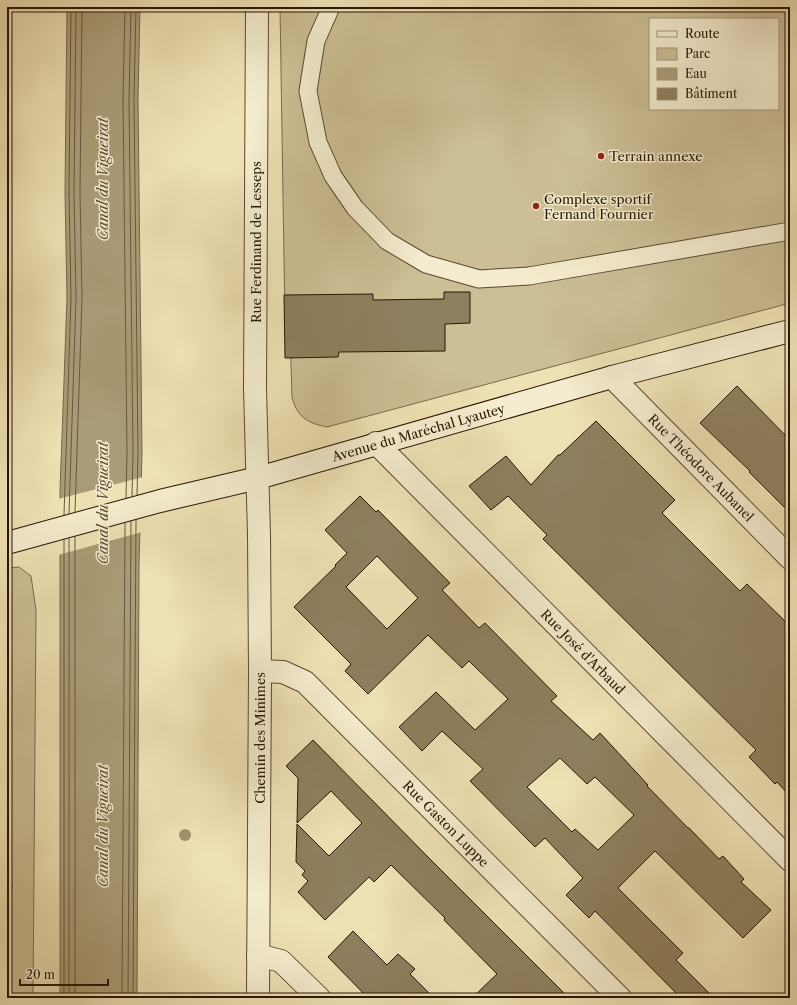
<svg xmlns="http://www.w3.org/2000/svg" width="797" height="1005" font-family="'Libre Caslon Text',serif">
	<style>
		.green { fill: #ccbe95; stroke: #7a6a4a; fill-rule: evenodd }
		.water { fill: #aa9c77; stroke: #766647 }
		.pier { fill: #eee1b4 }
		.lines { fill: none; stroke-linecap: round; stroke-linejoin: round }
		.shore { stroke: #68583c; stroke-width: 1 }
		.building { fill: #8e7f5e; stroke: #271500; fill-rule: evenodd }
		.lane-casing { stroke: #59482d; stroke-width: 19 }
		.street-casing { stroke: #59482d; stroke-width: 24 }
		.secondary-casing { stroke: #271500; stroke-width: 24 }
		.lane { stroke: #f4ecce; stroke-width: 17 }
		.street { stroke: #f4ecce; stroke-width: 22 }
		.secondary { stroke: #f4ecce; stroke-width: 22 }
		.tree { fill: #a0916e }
		.poi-dot { fill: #8f2418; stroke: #f4ecce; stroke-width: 1.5 }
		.labels { text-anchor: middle; stroke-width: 3; stroke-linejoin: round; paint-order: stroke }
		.poi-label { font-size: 13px; fill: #271500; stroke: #f4ecce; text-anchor: start }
		.street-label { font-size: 13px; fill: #271500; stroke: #f4ecce }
		.water-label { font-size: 14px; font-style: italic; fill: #5b4b30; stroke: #f4ecce }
	</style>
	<rect width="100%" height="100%" fill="#eee1b4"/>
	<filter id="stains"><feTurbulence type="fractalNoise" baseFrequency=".005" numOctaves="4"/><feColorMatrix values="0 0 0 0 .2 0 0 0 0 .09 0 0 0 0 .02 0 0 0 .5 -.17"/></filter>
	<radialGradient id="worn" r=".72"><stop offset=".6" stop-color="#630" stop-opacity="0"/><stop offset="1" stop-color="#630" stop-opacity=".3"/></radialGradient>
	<g class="green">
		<path d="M280,7H790V303L327,427C307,423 297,417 292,397L290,333L285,320ZM650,19H778V109H650Z"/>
		<polygon points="19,567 31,576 36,610 33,998 7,998 7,950 12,886 7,819 7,568"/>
	</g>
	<polygon class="water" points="67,7 140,7 138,99 142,453 139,565 137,998 60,998 60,491 67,298 65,192"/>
	<polygon class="pier" points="143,477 142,532 58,555 58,499"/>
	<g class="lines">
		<g class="shore">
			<polyline points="125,7 123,100 127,453 126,498"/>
			<polyline points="131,7 129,100 133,453 132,496"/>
			<polyline points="136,7 134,99 138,453 137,495"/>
			<polyline points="75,512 82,298 80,192 82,7"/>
			<polyline points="69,514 76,298 74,192 76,7"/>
			<polyline points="64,515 71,298 69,192 71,7"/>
			<polyline points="75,537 75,998"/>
			<polyline points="69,539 69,998"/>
			<polyline points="64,540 64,998"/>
			<polyline points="122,998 125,523"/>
			<polyline points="128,998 131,521"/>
			<polyline points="133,998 136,520"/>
		</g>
	</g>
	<g class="building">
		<polygon points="444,292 470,292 470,323 445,324 445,351 339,352 338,357 285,358 284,295 373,294 373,300 444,299"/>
		<polygon points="737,386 790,440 790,513 749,472 750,471 700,423"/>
		<polygon points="596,421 675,500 662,513 740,591 747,584 790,626 790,796 777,782 775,784 749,757 756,750 543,539 547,535 508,496 491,510 469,486 506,456 531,485 558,455 560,455"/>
		<path d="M360,496L376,512L378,510L450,583L442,590L479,628L485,623L557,696L551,701L593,740L600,733L648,785L647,786L688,828H689L719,859L723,856L744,879L741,882L771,910L743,938L655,851L618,888L683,953L676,960L714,998H681L595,911L589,918L566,895L583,878L545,838L535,847L470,781L483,769L442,731L422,751L399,727L436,692L475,730L508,699L469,661L462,668L428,635L368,694L345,671L351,664L294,607L336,566L335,565L347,553L325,530ZM377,556L418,598L387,629L346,587ZM560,758L587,784L595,777L634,815L598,850L575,829L572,832L527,787Z"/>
		<polygon points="313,740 428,857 569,998 472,998 497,974 444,920 445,918 391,865 374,882 369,877 325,920 298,892 308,881 302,875 305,871 296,862 297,824 329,856 362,823 331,791 297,823 298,778 286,766"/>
		<polygon points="353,931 387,965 398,954 415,969 410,974 434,998 368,998 328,957"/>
	</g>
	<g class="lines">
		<g class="lane-casing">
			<polyline id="lane" points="331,7 316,41 308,91 318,142 333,176 355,208 387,241 426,264 479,279 529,276 790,231"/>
		</g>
		<g class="street-casing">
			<g id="street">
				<polyline points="257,7 255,389 259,535 260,671 258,998"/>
				<path id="s1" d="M612,377L790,558"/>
				<path id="s2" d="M376,443L790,860"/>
				<path id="s3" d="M260,671L283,672L305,682L620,998"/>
				<polyline points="258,955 281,961 319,998"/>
			</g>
		</g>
		<g class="secondary-casing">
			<g id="secondary">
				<path id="s4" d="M7,543L160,501L258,478L612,377L790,331"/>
			</g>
		</g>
		<use href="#lane" class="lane"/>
		<use href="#street" class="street"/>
		<use href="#secondary" class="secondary"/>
	</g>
	<circle class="tree" cx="185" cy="835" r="6"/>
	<g class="poi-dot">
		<circle cx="601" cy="156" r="4"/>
		<circle cx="536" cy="206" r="4"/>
	</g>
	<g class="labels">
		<g class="poi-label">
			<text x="609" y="161">Terrain annexe</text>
			<text x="544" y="204">Complexe sportif<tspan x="544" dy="15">Fernand Fournier</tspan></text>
		</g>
		<g class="street-label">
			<text transform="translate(256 242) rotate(-90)" y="5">Rue Ferdinand de Lesseps</text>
			<text dy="5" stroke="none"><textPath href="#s4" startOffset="426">Avenue du Maréchal Lyautey</textPath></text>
			<text dy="5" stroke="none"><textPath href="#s1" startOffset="127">Rue Théodore Aubanel</textPath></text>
			<text dy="5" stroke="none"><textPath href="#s2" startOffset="294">Rue José d'Arbaud</textPath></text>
			<text transform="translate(260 738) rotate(-90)" y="5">Chemin des Minimes</text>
			<text dy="5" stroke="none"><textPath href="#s3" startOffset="247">Rue Gaston Luppe</textPath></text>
		</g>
		<g class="water-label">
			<text transform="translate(103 179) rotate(-90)" y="5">Canal du Vigueirat</text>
			<text transform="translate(103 503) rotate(-90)" y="5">Canal du Vigueirat</text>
			<text transform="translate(103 826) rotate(-90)" y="5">Canal du Vigueirat</text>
		</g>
	</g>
	<rect width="797" height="1005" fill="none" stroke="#eee1b4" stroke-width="24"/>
	<rect x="8" y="8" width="781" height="989" fill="none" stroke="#271500" stroke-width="2"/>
	<rect x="12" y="12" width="773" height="981" fill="none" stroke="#271500"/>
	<rect x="649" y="18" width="130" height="92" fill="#f4ecce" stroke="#a2967c"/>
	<rect x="657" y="31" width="20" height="6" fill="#f4ecce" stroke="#a2967c"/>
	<text x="685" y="38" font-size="12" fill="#271500">Route</text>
	<rect x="657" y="48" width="20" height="12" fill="#ccbe95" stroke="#a2967c"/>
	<text x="685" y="58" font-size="12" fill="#271500">Parc</text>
	<rect x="657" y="68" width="20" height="12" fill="#aa9c77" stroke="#a2967c"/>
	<text x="685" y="78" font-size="12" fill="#271500">Eau</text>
	<rect x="657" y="88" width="20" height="12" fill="#8e7f5e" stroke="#a2967c"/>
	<text x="685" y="98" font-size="12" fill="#271500">Bâtiment</text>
	<path d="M20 979v6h88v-6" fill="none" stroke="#271500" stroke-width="2"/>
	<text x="26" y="979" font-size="12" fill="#271500" stroke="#f4ecce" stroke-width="3" paint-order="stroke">20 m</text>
	<rect width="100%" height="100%" filter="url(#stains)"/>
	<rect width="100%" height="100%" fill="url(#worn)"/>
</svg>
